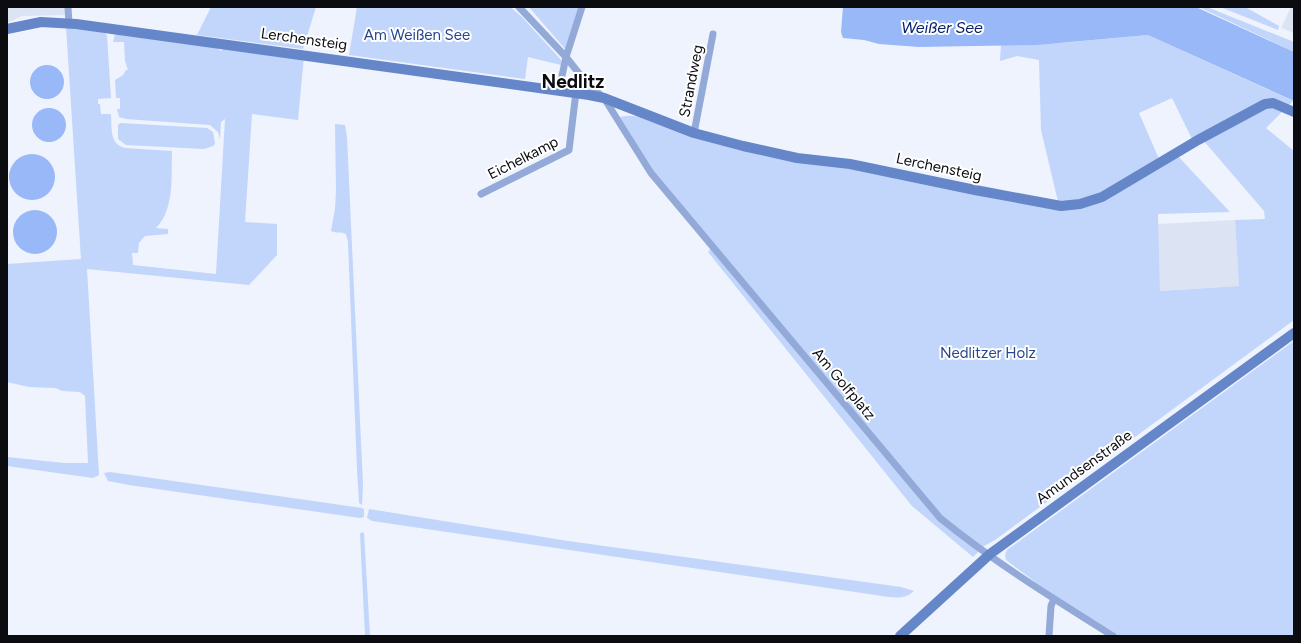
<svg xmlns="http://www.w3.org/2000/svg" width="1301" height="643" font-family="Figtree,sans-serif">
	<style>
		.built { fill: #dce4f3 }
		.green { fill: #c2d5fb; fill-rule: evenodd }
		.water { fill: #98b8f8 }
		.lines { fill: none; stroke-linecap: round; stroke-linejoin: round }
		.street { stroke: #93aad8; stroke-width: 7 }
		.secondary { stroke: #6586c8; stroke-width: 10 }
		.labels { text-anchor: middle; stroke-width: 4; stroke-linejoin: round; paint-order: stroke }
		.park-label { font-size: 15px; fill: #25468f; stroke: #fff }
		.street-label { font-size: 15px; fill: #0a0c10; stroke: #fff }
		.water-label { font-size: 16px; font-style: italic; fill: #072369; stroke: #fff }
		.district-label { font-size: 19px; font-weight: bold; fill: #0a0c10; stroke: #fff }
	</style>
	<rect width="100%" height="100%" fill="#eef3fd"/>
	<g class="built">
		<polygon points="7,7 65,7 66,15 22,16 7,23"/>
		<polygon points="1291,7 1294,7 1294,33 1281,28"/>
		<polygon points="1235,220 1239,286 1160,291 1158,224"/>
	</g>
	<g class="green">
		<polygon points="211,7 316,7 303,49 197,35"/>
		<polygon points="357,7 510,7 522,17 562,61 561,65 528,57 525,79 349,55"/>
		<polygon points="529,7 579,7 566,50"/>
		<polygon points="1199,7 1207,7 1294,42 1294,52"/>
		<polygon points="1220,7 1245,7 1279,26 1278,30"/>
		<path d="M66,27L105,33L107,36L111,98L98,99V104H100L101,114H111C112,127 109,144 125,148L172,151C171,175 175,209 156,228L168,229V234L145,236L139,243L138,253H132L133,265L216,274L225,119L221,122L220,139L218,132L210,125L126,119L119,117L117,109H120V98H116L115,80L123,75L126,70H128L125,61L124,42H113L115,34L217,48L221,51L224,48L304,56L298,120L252,114L245,222L277,224V255L249,285L87,269L99,475L93,478L7,466V457L64,463H88L85,396L80,392L62,391L56,388L29,387L7,382V264L81,259Z"/>
		<path d="M1148,35L1293,101L1266,128L1294,151V320L995,540L984,546L973,557L912,506L708,252L713,245L659,180L620,117C644,111 671,130 695,136C816,163 938,186 1060,210L1041,130L1039,60L1017,56L1000,61L1001,45L1062,43ZM1172,98L1193,141L1203,140L1264,211L1265,219L1235,220L1239,286L1160,291L1158,214L1230,212L1176,154L1159,159L1139,113Z"/>
		<polygon points="120,123 207,128 213,132 215,144 213,146 204,149 126,145 118,139 118,125"/>
		<path d="M335,124L345,125L347,137L363,485L362,505L359,503L357,469L348,242L346,234C341,231 337,234 331,231L335,209L336,190Z"/>
		<polygon points="1294,341 1294,636 1116,636 1042,587 1006,560 1005,555 1007,550"/>
		<polygon points="110,472 362,508 364,509 364,517 360,518 129,485 108,481 104,473"/>
		<path d="M369,509L568,541L901,587L914,591C906,598 899,598 889,597L372,521L367,518Z"/>
		<polygon points="362,532 364,533 370,636 365,636 360,534"/>
	</g>
	<g class="water">
		<polygon points="843,7 1196,7 1294,52 1294,101 1148,35 1037,45 919,47 879,44 864,40 843,38 841,32"/>
		<circle cx="47" cy="82" r="17"/>
		<circle cx="49" cy="125" r="17"/>
		<circle cx="32" cy="177" r="23"/>
		<circle cx="35" cy="232" r="22"/>
	</g>
	<g class="lines">
		<g class="street">
			<polyline points="68,7 69,24"/>
			<path d="M519,7L566,57L585,81L604,98L651,173L940,518C994,562 1054,599 1113,636"/>
			<polyline points="559,90 566,57 582,7"/>
			<polyline points="694,133 713,34"/>
			<polyline points="481,194 569,150 576,92"/>
			<polyline points="1049,636 1051,606 1054,599"/>
		</g>
		<g class="secondary">
			<polyline points="7,29 41,22 76,24 589,95 604,98 694,133 743,146 797,158 850,164 975,190 1061,206 1080,204 1102,197 1198,140 1265,104 1273,103 1294,112"/>
			<polyline points="900,636 990,554 1294,333"/>
		</g>
	</g>
	<g class="labels">
		<g class="park-label">
			<text x="417" y="40">Am Weißen See</text>
			<text x="988" y="358">Nedlitzer Holz</text>
		</g>
		<g class="street-label">
			<text transform="translate(304 39) rotate(8)" y="5">Lerchensteig</text>
			<text transform="translate(691 81) rotate(-79)" y="5">Strandweg</text>
			<text transform="translate(523 158) rotate(-27)" y="5">Eichelkamp</text>
			<text transform="translate(939 167) rotate(12)" y="5">Lerchensteig</text>
			<text transform="translate(844 384) rotate(50)" y="5">Am Golfplatz</text>
			<text transform="translate(1084 467) rotate(-36)" y="5">Amundsenstraße</text>
		</g>
		<g class="water-label">
			<text x="942" y="33">Weißer See</text>
		</g>
		<g class="district-label">
			<text x="573" y="88">Nedlitz</text>
		</g>
	</g>
	<rect width="1301" height="643" fill="none" stroke="#0a0c10" stroke-width="16"/>
</svg>
